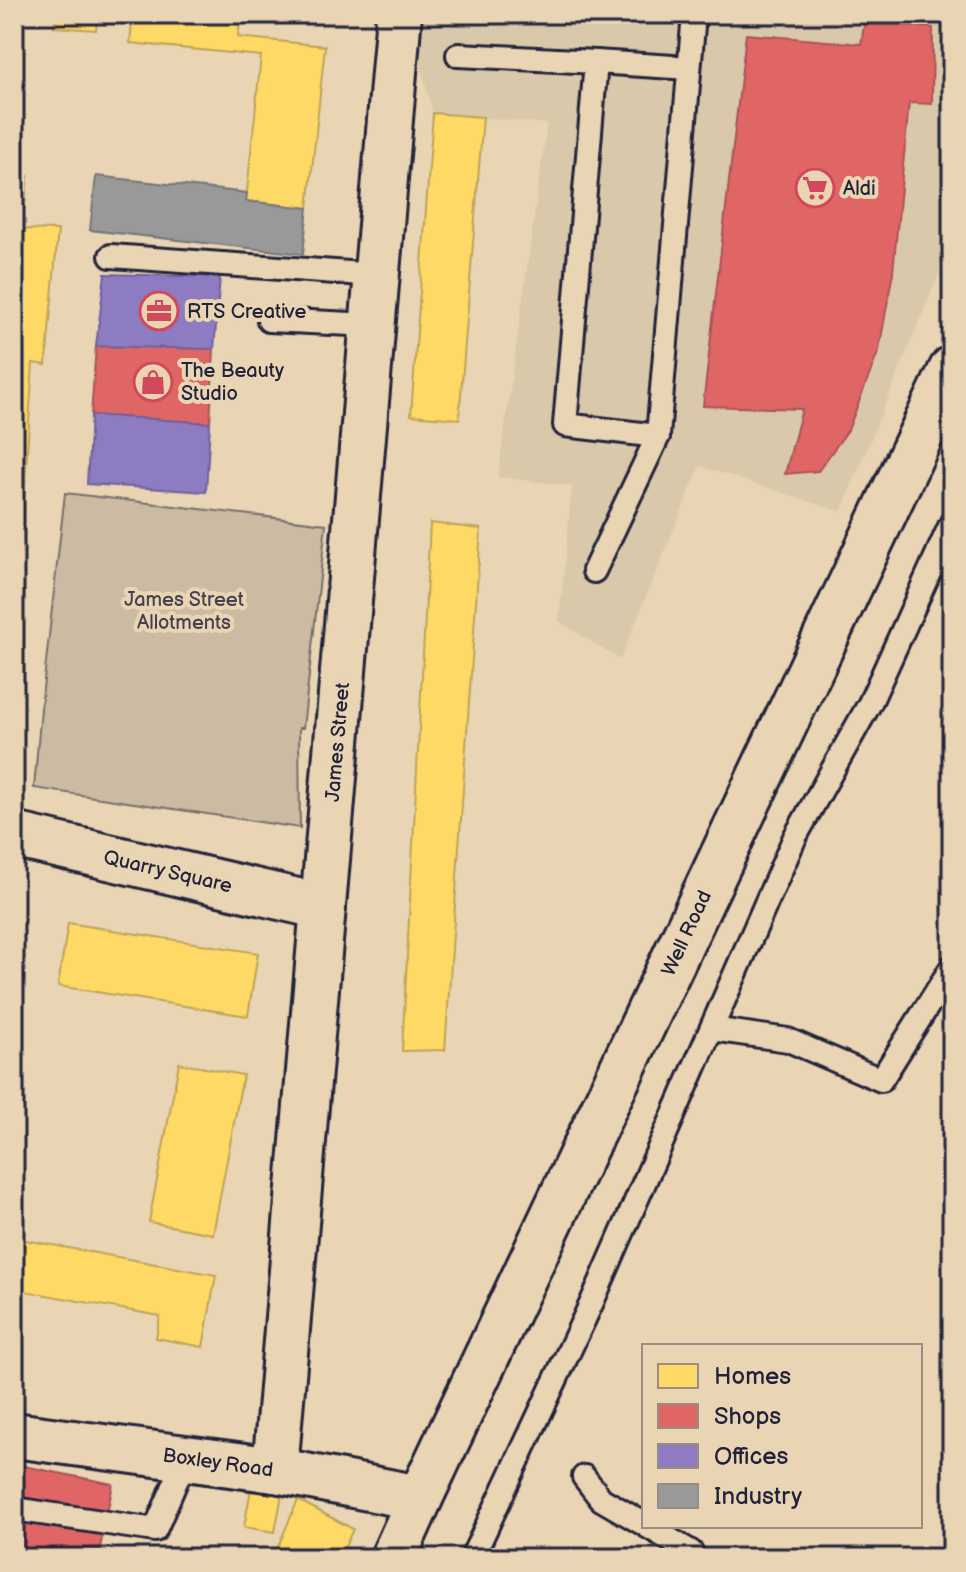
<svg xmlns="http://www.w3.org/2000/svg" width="966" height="1572" font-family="'Balsamiq Sans',sans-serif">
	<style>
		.built { fill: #dac8aa }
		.green { fill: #ccbba2; stroke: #776e6e; stroke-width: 2 }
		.homes { fill: #ffd966; stroke: #bda259; stroke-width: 2 }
		.shops { fill: #e06666; stroke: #a75259; stroke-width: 2 }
		.offices { fill: #8e7cc3; stroke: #6e619a; stroke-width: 2 }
		.industry { fill: #999; stroke: #75757d; stroke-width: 2 }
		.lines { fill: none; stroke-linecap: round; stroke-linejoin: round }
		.lane-casing { stroke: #22223b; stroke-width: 28 }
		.street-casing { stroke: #22223b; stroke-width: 50 }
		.secondary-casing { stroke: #22223b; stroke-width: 50 }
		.lane { stroke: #e9d5b3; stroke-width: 22 }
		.street { stroke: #e9d5b3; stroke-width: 44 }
		.secondary { stroke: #e9d5b3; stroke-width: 44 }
		.labels { text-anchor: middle; stroke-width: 8; stroke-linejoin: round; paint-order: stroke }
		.poi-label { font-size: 20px; fill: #22223b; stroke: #e9d5b3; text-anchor: start }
		.park-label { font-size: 20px; fill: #444150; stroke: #e9d5b3 }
		.street-label { font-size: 20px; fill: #22223b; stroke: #e9d5b3 }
	</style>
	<rect width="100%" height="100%" fill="#e9d5b3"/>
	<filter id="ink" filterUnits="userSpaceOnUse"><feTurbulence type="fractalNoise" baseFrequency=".0125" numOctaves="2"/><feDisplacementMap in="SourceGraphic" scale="16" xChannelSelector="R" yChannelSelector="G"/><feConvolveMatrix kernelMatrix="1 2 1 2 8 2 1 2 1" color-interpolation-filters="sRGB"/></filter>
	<g filter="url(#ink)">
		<polygon class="built" points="407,14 952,14 951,244 841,512 700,466 620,660 559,621 572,486 498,477 547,124 433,113"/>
		<polygon class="green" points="65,493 326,524 303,728 299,728 300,828 34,788 42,698"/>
		<g class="homes">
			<polygon points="56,14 98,14 96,30 54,27"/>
			<polygon points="133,14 241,14 238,37 325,46 308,208 246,201 261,56 130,43"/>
			<polygon points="433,113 483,117 459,419 411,415"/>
			<polygon points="14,174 28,176 24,210 14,209"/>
			<polygon points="14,229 58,230 46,365 33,363 19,573 14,572"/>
			<polygon points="430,523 481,529 445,1050 402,1051"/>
			<polygon points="68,923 258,953 248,1016 58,986"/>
			<polygon points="179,1063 243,1075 213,1234 149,1222"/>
			<polygon points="14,1238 216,1275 203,1347 156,1338 160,1316 14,1289"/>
			<polygon points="251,1489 282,1495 275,1532 244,1527"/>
			<polygon points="298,1500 353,1529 340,1558 273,1558"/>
		</g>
		<g class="shops">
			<polygon points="865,19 933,28 932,104 909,103 893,272 879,350 848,430 818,471 785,474 802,409 703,406 746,34 861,44"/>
			<polygon points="96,346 214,349 210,423 91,415"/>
			<polygon points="14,1464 113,1484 98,1558 14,1558"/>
		</g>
		<g class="offices">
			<polygon points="105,274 220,277 214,349 96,346"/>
			<polygon points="91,415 210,423 206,492 87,484"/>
		</g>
		<polygon class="industry" points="96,176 247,193 246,201 308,208 303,254 90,230"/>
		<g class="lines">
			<g class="lane-casing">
				<g id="lane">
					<polyline points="458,55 596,62"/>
					<polyline points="111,256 377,275"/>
					<polyline points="269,320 372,325"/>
					<polyline points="658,436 565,425 596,62 689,68"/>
					<polyline points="594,571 658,436 694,14"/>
					<polyline points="712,1029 788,1040 881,1080 952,967"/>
					<polyline points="584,1477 601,1499 644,1524"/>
					<polyline points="14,1509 155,1530 186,1458"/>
					<polyline points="647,1526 691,1552 695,1558"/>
					<polyline points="472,1558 592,1302 795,837 870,703 952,522"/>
				</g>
			</g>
			<g class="street-casing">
				<g id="street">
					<polyline points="14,835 323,907"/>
					<polyline points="275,1470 399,14"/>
				</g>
			</g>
			<g class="secondary-casing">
				<g id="secondary">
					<polyline points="14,1435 275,1470 420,1498"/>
					<polyline points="393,1558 420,1498 952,369"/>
				</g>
			</g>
			<use href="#lane" class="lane"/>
			<use href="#street" class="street"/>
			<use href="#secondary" class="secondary"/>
		</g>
	</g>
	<defs>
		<g id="supermarket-ring" transform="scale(2)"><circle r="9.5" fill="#e9d5b3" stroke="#d1495b" stroke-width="1.5"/><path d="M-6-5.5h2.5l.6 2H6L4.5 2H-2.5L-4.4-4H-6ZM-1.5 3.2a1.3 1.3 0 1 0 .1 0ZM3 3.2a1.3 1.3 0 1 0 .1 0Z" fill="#d1495b"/></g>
		<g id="office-ring" transform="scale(2)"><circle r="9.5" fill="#e9d5b3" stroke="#d1495b" stroke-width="1.5"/><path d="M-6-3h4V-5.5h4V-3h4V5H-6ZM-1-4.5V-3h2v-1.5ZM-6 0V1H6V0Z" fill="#d1495b"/></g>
		<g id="shop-ring" transform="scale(2)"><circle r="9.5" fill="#e9d5b3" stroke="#d1495b" stroke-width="1.5"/><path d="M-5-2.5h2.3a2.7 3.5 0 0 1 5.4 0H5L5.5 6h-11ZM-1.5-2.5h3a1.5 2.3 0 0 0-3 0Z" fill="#d1495b"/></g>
	</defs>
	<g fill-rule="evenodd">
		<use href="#supermarket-ring" x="815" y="188"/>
		<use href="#office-ring" x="159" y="311"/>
		<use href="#shop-ring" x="153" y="382"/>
	</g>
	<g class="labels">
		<g class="poi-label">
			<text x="843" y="195">Aldi</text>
			<text x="187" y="318">RTS Creative</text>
			<text x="181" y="377">The Beauty<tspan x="181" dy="23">Studio</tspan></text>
		</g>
		<g class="park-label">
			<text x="184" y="606">James Street<tspan x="184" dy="23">Allotments</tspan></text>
		</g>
		<g class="street-label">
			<text transform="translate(337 742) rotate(-85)" y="7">James Street</text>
			<text transform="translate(168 871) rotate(13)" y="7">Quarry Square</text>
			<text transform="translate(686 933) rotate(-65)" y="7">Well Road</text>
			<text transform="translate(218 1462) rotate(8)" y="7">Boxley Road</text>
		</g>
	</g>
	<rect width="966" height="1572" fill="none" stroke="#e9d5b3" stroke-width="48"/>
	<rect x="24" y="24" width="918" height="1524" fill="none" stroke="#22223b" stroke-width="3" filter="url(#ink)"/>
	<rect x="642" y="1344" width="280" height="184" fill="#e9d5b3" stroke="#998d83" stroke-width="2"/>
	<rect x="658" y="1364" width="40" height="24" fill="#ffd966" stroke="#998d83" stroke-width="2"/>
	<text x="714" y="1384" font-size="24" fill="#22223b">Homes</text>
	<rect x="658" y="1404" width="40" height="24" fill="#e06666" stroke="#998d83" stroke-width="2"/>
	<text x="714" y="1424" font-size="24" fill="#22223b">Shops</text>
	<rect x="658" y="1444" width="40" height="24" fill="#8e7cc3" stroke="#998d83" stroke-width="2"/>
	<text x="714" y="1464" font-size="24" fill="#22223b">Offices</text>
	<rect x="658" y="1484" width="40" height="24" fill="#999999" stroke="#998d83" stroke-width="2"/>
	<text x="714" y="1504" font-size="24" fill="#22223b">Industry</text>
</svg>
